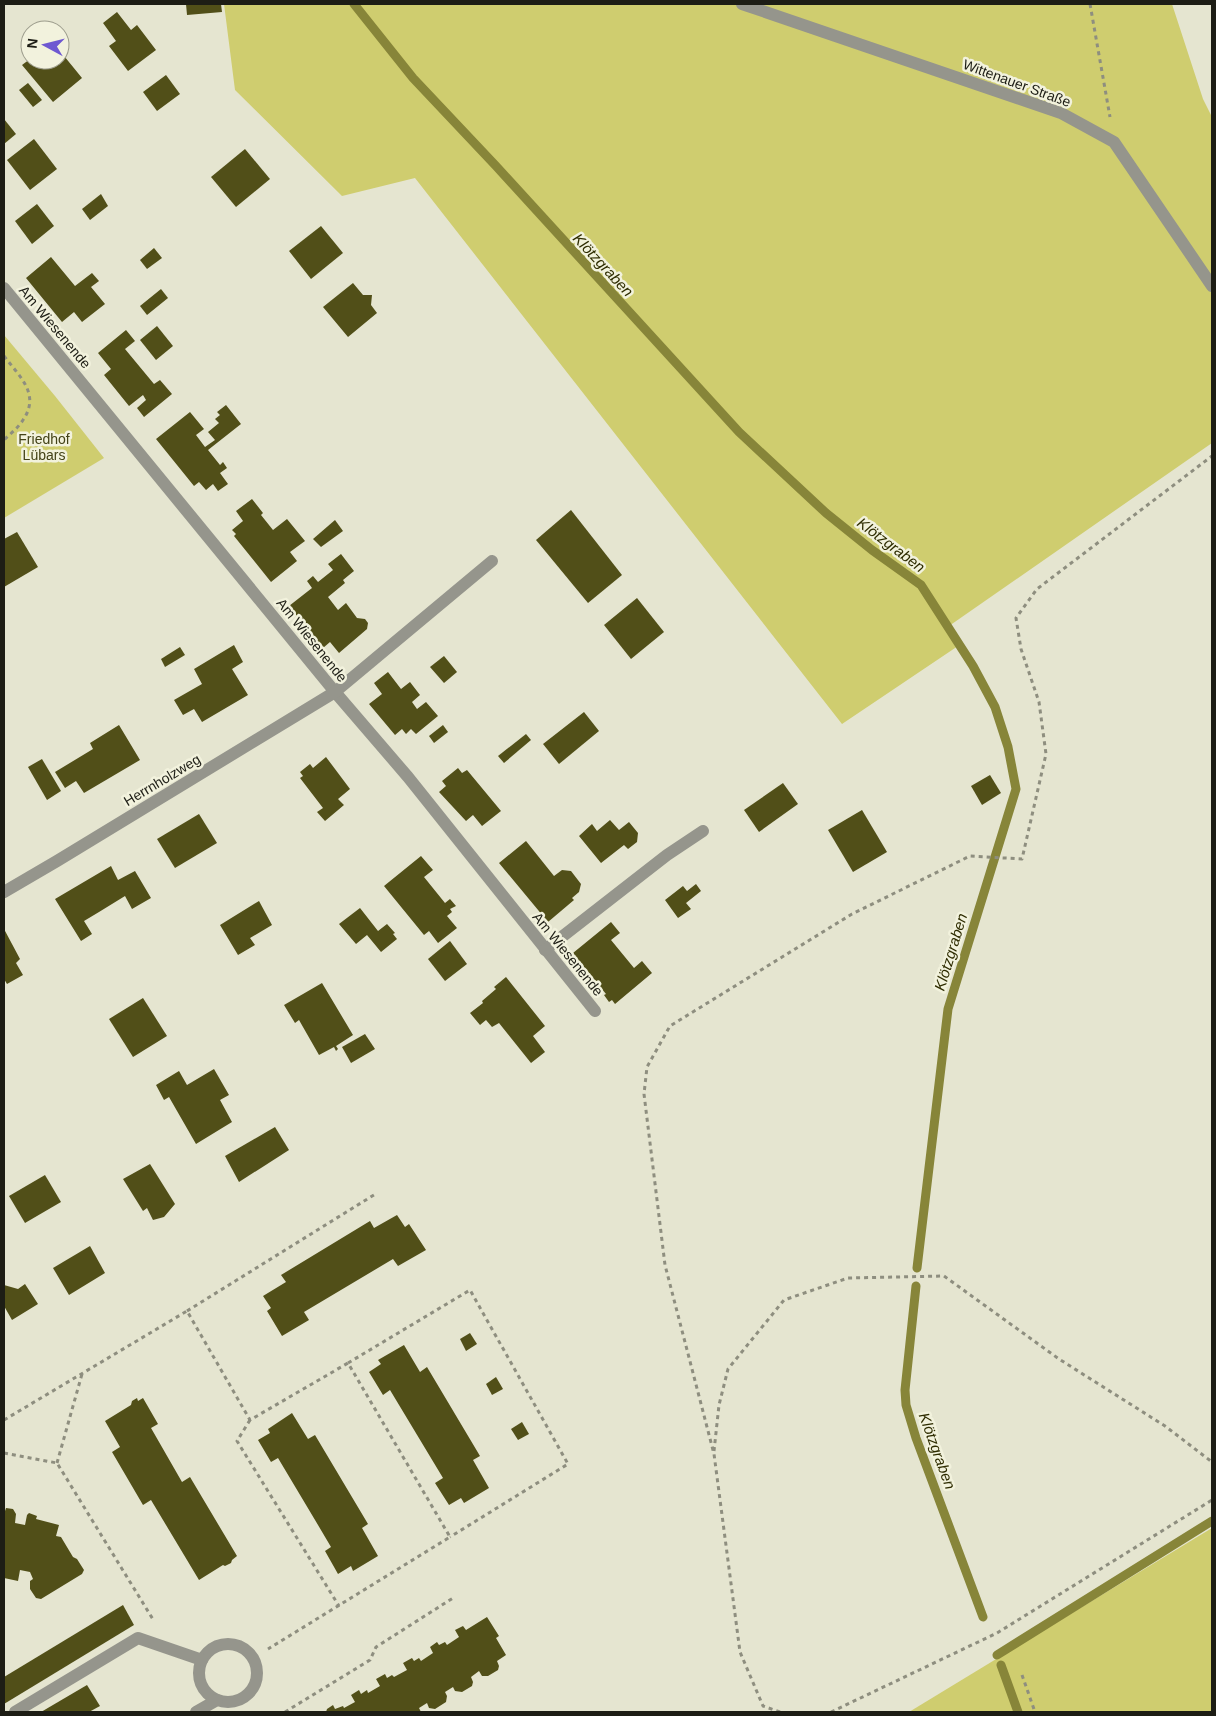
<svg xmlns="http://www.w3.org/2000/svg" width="1216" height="1716" font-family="Arial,sans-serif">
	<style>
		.green { fill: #cfcd6f }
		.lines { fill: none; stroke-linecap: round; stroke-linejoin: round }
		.stream { stroke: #878539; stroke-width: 9 }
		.building { fill: #514f18 }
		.path { stroke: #8e8e7f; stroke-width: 3; stroke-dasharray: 4 4; stroke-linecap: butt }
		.minor { stroke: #95958c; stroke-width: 12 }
		.labels { text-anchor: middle; stroke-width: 5; stroke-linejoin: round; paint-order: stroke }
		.street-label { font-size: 14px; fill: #1d1d15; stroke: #f2f2dd }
		.park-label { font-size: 14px; fill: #434217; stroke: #f2f2dd }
		.water-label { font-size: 15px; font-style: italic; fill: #2e2c00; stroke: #f2f2dd }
	</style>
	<rect width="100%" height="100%" fill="#e5e5d0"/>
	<g class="green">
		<polygon points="224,4 1172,4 1203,99 1212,117 1212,443 949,626 958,646 842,724 415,178 342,196 235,90"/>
		<polygon points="4,335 55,396 104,458 4,518"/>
		<polygon points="1212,1528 1212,1712 909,1712"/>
	</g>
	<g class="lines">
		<g class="stream">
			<polyline points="354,4 413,78 496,166 739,432 826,513 872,550 921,585 973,666 995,707 1008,747 1016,789 948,1009 917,1268"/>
			<polyline points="916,1286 905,1390 906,1405 916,1438 983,1617"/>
			<polyline points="997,1655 1212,1521"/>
			<polyline points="1001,1665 1018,1712"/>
		</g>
	</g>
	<g class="building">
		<polygon points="186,4 221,4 222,12 187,15"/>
		<polygon points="117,12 131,30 137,25 156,50 128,71 109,46 116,41 103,23"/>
		<polygon points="60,51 82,78 53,102 22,65 30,59 30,60 60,60"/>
		<polygon points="166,75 180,94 157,111 143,92"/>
		<polygon points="28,83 42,100 33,107 19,90"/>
		<polygon points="4,119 16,134 4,144"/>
		<polygon points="34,139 57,169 30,190 7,160"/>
		<polygon points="245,149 270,179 236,207 211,177"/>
		<polygon points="101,194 108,206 90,220 82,209"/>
		<polygon points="37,204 54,226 32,244 15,221"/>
		<polygon points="321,226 343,253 311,279 289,251"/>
		<polygon points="154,248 162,258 147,269 140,260"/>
		<polygon points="51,257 75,286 92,273 99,281 91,287 105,304 82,322 74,312 62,322 26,278"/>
		<polygon points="353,283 363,295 372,295 371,305 377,313 348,337 323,307"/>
		<polygon points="161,289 168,298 147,315 140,306"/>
		<polygon points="157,326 173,346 156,360 140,340"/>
		<polygon points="126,330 135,341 125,349 154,384 160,380 172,394 144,417 137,408 146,400 143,395 129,406 104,375 111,369 98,353"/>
		<polygon points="226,405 241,424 208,450 220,465 223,462 227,468 220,473 228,484 218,491 213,484 206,490 199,482 194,486 156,439 190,412 204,429 196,435 205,447 215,440 208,432 219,423 215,419 220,415 217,412"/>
		<polygon points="252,499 263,513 261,515 273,530 287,519 305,541 290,552 297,561 271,582 234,536 236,534 232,530 243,521 236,511"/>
		<polygon points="571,510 622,575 588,603 536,540"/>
		<polygon points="335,520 343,531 321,547 313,539"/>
		<polygon points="17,532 38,567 4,587 4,539"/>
		<polygon points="341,554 354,571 343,580 345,583 328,597 338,610 346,603 357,618 365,619 368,623 367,629 339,653 330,642 323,648 289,606 312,588 307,581 313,576 318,582 333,570 328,564"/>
		<polygon points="637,598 664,632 631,659 604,625"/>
		<polygon points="234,645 243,662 232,669 248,695 202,722 194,709 183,715 174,700 202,684 194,669"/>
		<polygon points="180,647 185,655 165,667 161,659"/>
		<polygon points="444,656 457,672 444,683 430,667"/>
		<polygon points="388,672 401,689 410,682 420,695 412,702 417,709 426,702 438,716 416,734 411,729 406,734 402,729 395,735 369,704 382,694 374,683"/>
		<polygon points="584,712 599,731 559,764 543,744"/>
		<polygon points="119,725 140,760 84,793 76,781 65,788 55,772 93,749 90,743"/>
		<polygon points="443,725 448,732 434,743 429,736"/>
		<polygon points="526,734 531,740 504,763 498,756"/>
		<polygon points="326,757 350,789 338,799 344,805 325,821 317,812 323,808 300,778 303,776 300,772 310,764 313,768"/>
		<polygon points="42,759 61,791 47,800 28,767"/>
		<polygon points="458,768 462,773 467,770 501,811 482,826 473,815 466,821 439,792 446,786 442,781"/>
		<polygon points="990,775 1001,793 982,805 971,786"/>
		<polygon points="783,783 798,804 759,832 744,810"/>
		<polygon points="862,810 887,852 853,872 828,830"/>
		<polygon points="199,814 217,843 175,868 157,839"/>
		<polygon points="610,820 619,830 629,822 638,833 637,842 628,849 624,845 601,863 579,836 592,824 597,831"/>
		<polygon points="526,841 554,876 562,870 571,871 581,884 579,892 572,898 574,900 548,922 499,863"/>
		<polygon points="421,856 433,870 424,877 445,903 450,899 456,906 450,909 452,912 447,916 457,928 438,943 429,931 424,935 384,886"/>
		<polygon points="111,866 118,880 135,871 151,898 132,909 125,896 99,912 84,921 92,934 81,941 55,899"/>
		<polygon points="696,884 701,891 686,903 691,909 678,918 665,900 683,886 687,891"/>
		<polygon points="259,901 272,925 250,938 255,945 238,955 220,925"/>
		<polygon points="360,908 378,931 387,924 395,933 393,934 397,939 381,952 367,935 356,944 339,924"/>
		<polygon points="611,922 620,933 611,940 634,968 642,961 652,973 615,1004 612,1000 609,1002 604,995 606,994 580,962 578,964 573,958 576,956 573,953"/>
		<polygon points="4,929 20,959 16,963 23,975 7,984 4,979"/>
		<polygon points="450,941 467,964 445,981 428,959"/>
		<polygon points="506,977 545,1026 533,1036 545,1052 531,1063 499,1023 492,1027 486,1020 480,1025 470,1013 483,1003 482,1001 496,989 494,987"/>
		<polygon points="322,983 353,1035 336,1046 338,1049 336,1051 334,1047 319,1055 299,1020 295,1023 284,1005"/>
		<polygon points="143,998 167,1036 133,1057 109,1019"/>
		<polygon points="365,1034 375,1049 351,1063 342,1047"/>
		<polygon points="214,1069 229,1095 220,1100 232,1122 196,1144 169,1097 164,1100 156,1085 179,1071 187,1085"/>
		<polygon points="275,1127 289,1150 239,1182 225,1156"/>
		<polygon points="150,1164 175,1204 164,1217 153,1220 147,1208 143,1211 123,1179"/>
		<polygon points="45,1175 61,1202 25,1223 9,1196"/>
		<polygon points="397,1215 405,1227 409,1224 426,1250 398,1266 393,1259 304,1312 309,1320 282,1336 267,1311 271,1308 263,1296 286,1282 281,1275 370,1221 374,1228"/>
		<polygon points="90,1246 105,1273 69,1295 53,1268"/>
		<polygon points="25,1284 38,1304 12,1320 4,1306 4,1285 18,1289"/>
		<polygon points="470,1333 477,1344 466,1351 460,1339"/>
		<polygon points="404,1345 420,1372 427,1367 480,1456 473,1460 489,1488 464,1503 461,1498 449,1505 435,1483 443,1478 390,1390 383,1395 369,1372 381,1364 378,1360"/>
		<polygon points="496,1377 503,1389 492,1395 486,1384"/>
		<polygon points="137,1398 138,1401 143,1398 158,1424 151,1428 182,1482 190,1477 237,1556 232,1560 231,1563 225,1566 223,1565 199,1580 151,1500 143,1505 112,1452 120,1447 105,1421 131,1405 132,1401"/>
		<polygon points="292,1413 308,1439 315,1435 368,1524 362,1528 378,1556 353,1571 351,1566 338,1574 325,1551 331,1547 318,1525 278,1458 271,1462 258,1440 270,1433 268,1429"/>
		<polygon points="522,1422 529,1434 518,1440 511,1429"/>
		<polygon points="6,1508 13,1509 16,1514 15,1523 25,1525 27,1515 29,1513 37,1516 36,1519 59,1525 56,1536 61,1537 73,1557 77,1559 84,1570 82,1574 41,1599 36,1598 30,1589 30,1581 33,1579 30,1572 20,1570 18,1581 4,1578 4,1511 5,1511"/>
		<polygon points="123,1605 134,1625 4,1704 4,1677"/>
		<polygon points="487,1617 499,1636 496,1638 506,1655 497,1661 499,1666 498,1670 488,1676 482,1676 479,1671 471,1677 473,1682 472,1686 462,1692 455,1691 453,1687 445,1692 447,1696 446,1702 435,1709 429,1708 427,1703 419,1708 421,1712 326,1712 327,1709 333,1705 335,1709 343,1706 344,1708 355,1702 351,1695 359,1690 361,1694 367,1690 368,1693 380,1686 376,1679 385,1674 387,1678 392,1675 394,1677 407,1670 403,1663 412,1658 414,1661 419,1658 421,1661 433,1653 430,1647 437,1642 439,1645 445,1642 447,1645 459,1637 455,1630 463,1626 466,1630"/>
		<polygon points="87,1685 100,1706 89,1712 41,1712"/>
	</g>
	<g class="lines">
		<g class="path">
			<polyline points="1090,4 1110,117"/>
			<path d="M4,356C19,376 41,394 23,420C18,428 10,434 4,440"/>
			<polyline points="187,1311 377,1193"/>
			<polyline points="348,1363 470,1290 568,1464 450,1537"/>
			<polyline points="4,1420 187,1311 250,1420 348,1363 450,1537 268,1649"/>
			<polyline points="250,1420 237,1441 339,1606"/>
			<polyline points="714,1451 719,1405 728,1369 784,1300 848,1278 944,1276 1059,1359 1165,1426 1212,1462"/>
			<polyline points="4,1453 57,1463 154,1621"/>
			<polyline points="57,1463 82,1374"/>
			<polyline points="1022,1675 1035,1712"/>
			<polyline points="285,1712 370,1660 376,1647 453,1598"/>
			<polyline points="780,1712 763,1706 740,1652 714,1454 665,1265 644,1094 647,1067 670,1026 852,914 970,856 1022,859 1046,754 1039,702 1021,649 1016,618 1037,589 1212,456"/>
			<polyline points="831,1712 997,1633 1212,1500"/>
		</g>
		<g class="minor">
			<polyline points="742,4 1061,113 1114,142 1212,286"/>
			<polyline points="4,288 335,692 408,777 595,1011"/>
			<polyline points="4,892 57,861 335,692 492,561"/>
			<polyline points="545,950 667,855 703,831"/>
			<circle cx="228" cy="1673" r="29"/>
			<polyline points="15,1712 138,1638 202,1660"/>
			<polyline points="196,1712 217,1700"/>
		</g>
	</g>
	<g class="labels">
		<g class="street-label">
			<text transform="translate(1017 83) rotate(20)" y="5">Wittenauer Straße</text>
			<text transform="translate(55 327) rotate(50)" y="5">Am Wiesenende</text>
			<text transform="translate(312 640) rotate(51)" y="5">Am Wiesenende</text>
			<text transform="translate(162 780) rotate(-31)" y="5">Herrnholzweg</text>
			<text transform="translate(568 954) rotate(51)" y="5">Am Wiesenende</text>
		</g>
		<g class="park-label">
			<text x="44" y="444">Friedhof<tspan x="44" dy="16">Lübars</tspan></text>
		</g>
		<g class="water-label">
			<text transform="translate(603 265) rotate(47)" y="5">Klötzgraben</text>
			<text transform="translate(891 545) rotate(37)" y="5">Klötzgraben</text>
			<text transform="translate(951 952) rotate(-73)" y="5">Klötzgraben</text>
			<text transform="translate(937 1451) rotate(70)" y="5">Klötzgraben</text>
		</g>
	</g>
	<rect width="1216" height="1716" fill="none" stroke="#1d1d15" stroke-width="10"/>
	<g transform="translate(45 45) rotate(277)"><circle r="24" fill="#f2f2dd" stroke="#9d9d8d"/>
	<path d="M0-4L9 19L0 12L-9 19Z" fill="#6e58d1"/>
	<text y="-8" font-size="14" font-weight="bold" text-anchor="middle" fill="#1d1d15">N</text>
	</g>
</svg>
